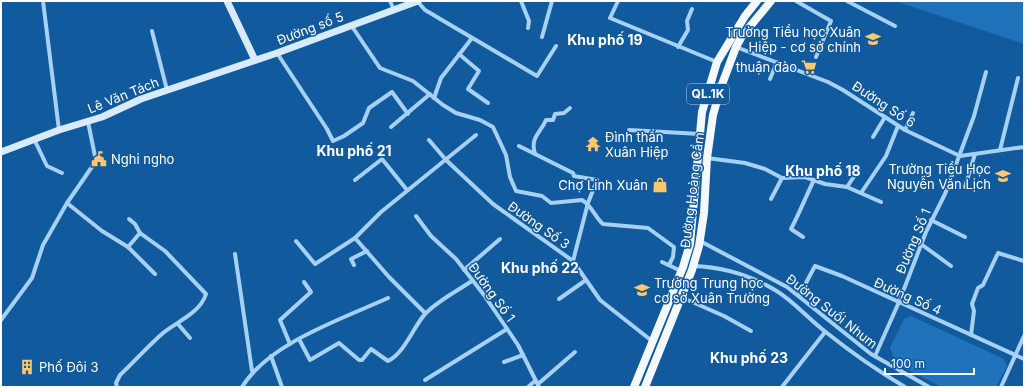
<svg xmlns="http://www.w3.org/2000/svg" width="1025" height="388" font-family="Inter,sans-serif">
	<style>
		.green { fill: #2073ba }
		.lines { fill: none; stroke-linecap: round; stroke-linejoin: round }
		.street { stroke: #a6d1f5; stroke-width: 4 }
		.secondary { stroke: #d7ebfd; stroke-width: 7 }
		.primary { stroke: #f4f9ff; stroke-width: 8 }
		.labels { text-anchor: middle; stroke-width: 3; stroke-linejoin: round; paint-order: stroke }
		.shield { fill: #115a9d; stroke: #b8cee2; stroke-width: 1 }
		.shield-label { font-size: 12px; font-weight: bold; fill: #fff }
		.street-label { font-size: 13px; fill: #fff; stroke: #115a9d }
		.poi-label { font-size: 13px; fill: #fff; stroke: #115a9d; text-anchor: end }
		.neighbourhood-label { font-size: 14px; font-weight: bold; fill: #fff; stroke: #115a9d }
	</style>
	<rect width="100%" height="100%" fill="#115a9d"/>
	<g class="green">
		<polygon points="895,1 1024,1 1024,44"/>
		<polygon points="911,316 1004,359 1007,366 996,387 942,387 900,366 895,360 890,348 904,319"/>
	</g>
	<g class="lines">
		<g class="street">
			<polyline points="43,1 59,130"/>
			<polyline points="390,1 394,10"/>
			<polyline points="417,1 425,10 537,76 556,46"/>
			<polyline points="521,1 529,21 528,28"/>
			<polyline points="618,1 610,18 717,62"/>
			<polyline points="796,1 831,21 816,57"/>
			<polyline points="847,1 895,26"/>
			<path d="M351,25L380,68L413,81L443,105L456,113L480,120L493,127L506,155L510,177L516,191L542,196L551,203L582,200C592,206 595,217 603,224L648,228L674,247L673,257L669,265"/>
			<polyline points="152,31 167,90"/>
			<polyline points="542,37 552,1"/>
			<polyline points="678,47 688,30 687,21 692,9"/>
			<polyline points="736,47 828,82 843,90 905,130 960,156 1024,147"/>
			<polyline points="277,53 327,129 333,141 344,136 363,123 369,108 392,92 408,114"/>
			<polyline points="459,54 479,71 468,89 488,103"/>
			<polyline points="770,79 777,62"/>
			<polyline points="434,98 441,78 472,38"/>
			<polyline points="391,127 430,94"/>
			<polyline points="629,130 700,134"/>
			<polyline points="905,130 913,113"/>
			<polyline points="873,137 885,117"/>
			<polyline points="34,139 47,166 62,173"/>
			<polyline points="429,140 446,160 493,204 573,261 600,300 652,341"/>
			<polyline points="519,146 573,173 574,176 597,180 588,203 573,261"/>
			<polyline points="1000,150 1018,78"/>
			<path d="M535,154C530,137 540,134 546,120H553L555,114L564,113L570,108"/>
			<polyline points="707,158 745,163 765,169 782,178 805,177 825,184 847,187 881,202"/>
			<polyline points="355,180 382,159 407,190"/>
			<polyline points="847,187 859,169"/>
			<polyline points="965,187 975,154"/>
			<polyline points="861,193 886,156 898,126"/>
			<polyline points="771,199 782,178"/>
			<path d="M67,203L102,231L128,247L140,233L165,251L206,294C200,313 178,321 163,333C148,346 135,361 120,375L116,383L117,387"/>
			<polyline points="416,216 431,236 456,259 484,295 518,345 539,387"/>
			<polyline points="129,219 135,224 140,233"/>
			<polyline points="931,220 965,237"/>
			<path d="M803,237L791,229C800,212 806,196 814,180"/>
			<polyline points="296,241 315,264 355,238"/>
			<polyline points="700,241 787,287 871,354 929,387"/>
			<polyline points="921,244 951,266"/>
			<polyline points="128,247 155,274"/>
			<polyline points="235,254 252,371"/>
			<polyline points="662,262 681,271"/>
			<polyline points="354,265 351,259 367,251"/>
			<path d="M693,266C722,267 750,275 775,290C794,301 809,320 827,333C852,353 878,371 905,387"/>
			<polyline points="464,270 500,239"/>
			<polyline points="799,296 815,266 842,276 1024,359"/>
			<polyline points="681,297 724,316 751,331"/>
			<polyline points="559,299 586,280"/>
			<polyline points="425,313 389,277 355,238 381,212 476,135"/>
			<polyline points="1,320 32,278 43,245 67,203 96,161 88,122"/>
			<polyline points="178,324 190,338"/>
			<polyline points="971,335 974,311 972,304 978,288 983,285 998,253 1024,261"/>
			<path d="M299,339L310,360L339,343L359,360H362L371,349L388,361C405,353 414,325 426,313C439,300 457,291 472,281"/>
			<polyline points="290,344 280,320 311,292 304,282"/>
			<polyline points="271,356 282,387"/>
			<polyline points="875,356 899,302 926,232 945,194 974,116 986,72"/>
			<polyline points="504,362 523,355"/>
			<polyline points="425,380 507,329"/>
			<polyline points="538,384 575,352"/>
			<path d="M242,387C269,343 342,319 388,298"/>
			<polyline points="528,387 535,381"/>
			<polyline points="782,387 825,332"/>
			<polyline points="1001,387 1024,336"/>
		</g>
		<g class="secondary">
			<polyline points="227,1 255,60"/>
			<polyline points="1,152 59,130 102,117 141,99 277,53 418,1"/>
		</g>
		<g class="primary">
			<polyline points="634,387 683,267 690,244 702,112 717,62 745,16 757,1"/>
			<polyline points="645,387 692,270 699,246 704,213 707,158 713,115 721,87 736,47 742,36 771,1"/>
		</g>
	</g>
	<defs>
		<g id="school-bare" transform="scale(1.2)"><path d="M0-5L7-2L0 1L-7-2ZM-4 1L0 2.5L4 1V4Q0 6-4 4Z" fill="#ffc76a" stroke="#115a9d" stroke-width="2.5" paint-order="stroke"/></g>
		<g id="supermarket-bare" transform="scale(1.2)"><path d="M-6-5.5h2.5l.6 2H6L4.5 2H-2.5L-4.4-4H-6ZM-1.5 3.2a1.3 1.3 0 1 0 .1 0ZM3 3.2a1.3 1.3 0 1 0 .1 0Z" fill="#ffc76a" stroke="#115a9d" stroke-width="2.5" paint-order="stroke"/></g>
		<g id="temple-bare" transform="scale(1.2)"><path d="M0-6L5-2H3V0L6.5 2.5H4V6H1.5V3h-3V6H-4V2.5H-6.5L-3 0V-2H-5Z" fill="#ffc76a" stroke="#115a9d" stroke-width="2.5" paint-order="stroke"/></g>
		<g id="civic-bare" transform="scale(1.2)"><path d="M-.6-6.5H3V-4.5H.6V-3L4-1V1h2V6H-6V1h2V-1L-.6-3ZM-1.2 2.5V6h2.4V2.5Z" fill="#ffc76a" stroke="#115a9d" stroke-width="2.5" paint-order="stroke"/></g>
		<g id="shop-bare" transform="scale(1.2)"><path d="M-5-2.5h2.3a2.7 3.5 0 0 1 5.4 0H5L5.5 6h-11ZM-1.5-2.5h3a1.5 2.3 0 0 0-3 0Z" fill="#ffc76a" stroke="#115a9d" stroke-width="2.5" paint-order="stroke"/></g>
		<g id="building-bare" transform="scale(1.2)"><path d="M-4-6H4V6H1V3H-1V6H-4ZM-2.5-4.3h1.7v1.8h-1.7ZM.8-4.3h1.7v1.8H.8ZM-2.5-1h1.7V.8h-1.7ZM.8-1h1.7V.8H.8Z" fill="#ffc76a" stroke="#115a9d" stroke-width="2.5" paint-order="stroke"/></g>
	</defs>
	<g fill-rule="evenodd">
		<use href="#school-bare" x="873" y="39"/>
		<use href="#supermarket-bare" x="809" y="67"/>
		<use href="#temple-bare" x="593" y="144"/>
		<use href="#civic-bare" x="99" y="159"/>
		<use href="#school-bare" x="1003" y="176"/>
		<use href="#shop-bare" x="660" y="185"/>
		<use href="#school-bare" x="642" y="290"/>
		<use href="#building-bare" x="27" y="367"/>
	</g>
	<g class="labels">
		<rect class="shield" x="687" y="84" width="42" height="20" rx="3"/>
		<g class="shield-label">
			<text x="708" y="98">QL.1K</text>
		</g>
		<g class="street-label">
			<text transform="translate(310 28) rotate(-21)" y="5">Đường số 5</text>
			<text transform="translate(123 95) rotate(-22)" y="5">Lê Văn Tách</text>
			<text transform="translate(884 104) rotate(33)" y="5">Đường Số 6</text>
			<text transform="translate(692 190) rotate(-83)" y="5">Đường Hoàng Cầm</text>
			<text transform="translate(539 225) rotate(35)" y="5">Đường Số 3</text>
			<text transform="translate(913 241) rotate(-67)" y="5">Đường Số 1</text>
			<text transform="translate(492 292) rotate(54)" y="5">Đường Số 1</text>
			<text transform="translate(908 296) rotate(24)" y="5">Đường Số 4</text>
			<text transform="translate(832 311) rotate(38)" y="5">Đường Suối Nhum</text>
		</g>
		<g class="poi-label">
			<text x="861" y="37">Trường Tiểu học Xuân<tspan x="861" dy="15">Hiệp - cơ sở chính</tspan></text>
			<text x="797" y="72">thuận đào</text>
			<text x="605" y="142" text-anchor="start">Đình thần<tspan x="605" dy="15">Xuân Hiệp</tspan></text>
			<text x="111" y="164" text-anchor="start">Nghi ngho</text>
			<text x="991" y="174">Trường Tiểu Học<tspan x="991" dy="15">Nguyễn Văn Lịch</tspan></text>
			<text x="648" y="190">Chợ Linh Xuân</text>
			<text x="654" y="288" text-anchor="start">Trường Trung học<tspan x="654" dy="15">cơ sở Xuân Trường</tspan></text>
			<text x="39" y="372" text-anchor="start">Phố Đôi 3</text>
		</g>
		<g class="neighbourhood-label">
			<text x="605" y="45">Khu phố 19</text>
			<text x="354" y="156">Khu phố 21</text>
			<text x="823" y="176">Khu phố 18</text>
			<text x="540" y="273">Khu phố 22</text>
			<text x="749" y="363">Khu phố 23</text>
		</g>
	</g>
	<rect width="1025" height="388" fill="none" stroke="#ffffff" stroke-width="4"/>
	<path d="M885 368v6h89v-6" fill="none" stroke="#ffffff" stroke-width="2"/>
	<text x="891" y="368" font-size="12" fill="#ffffff" stroke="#115a9d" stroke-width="3" paint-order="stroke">100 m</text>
</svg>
